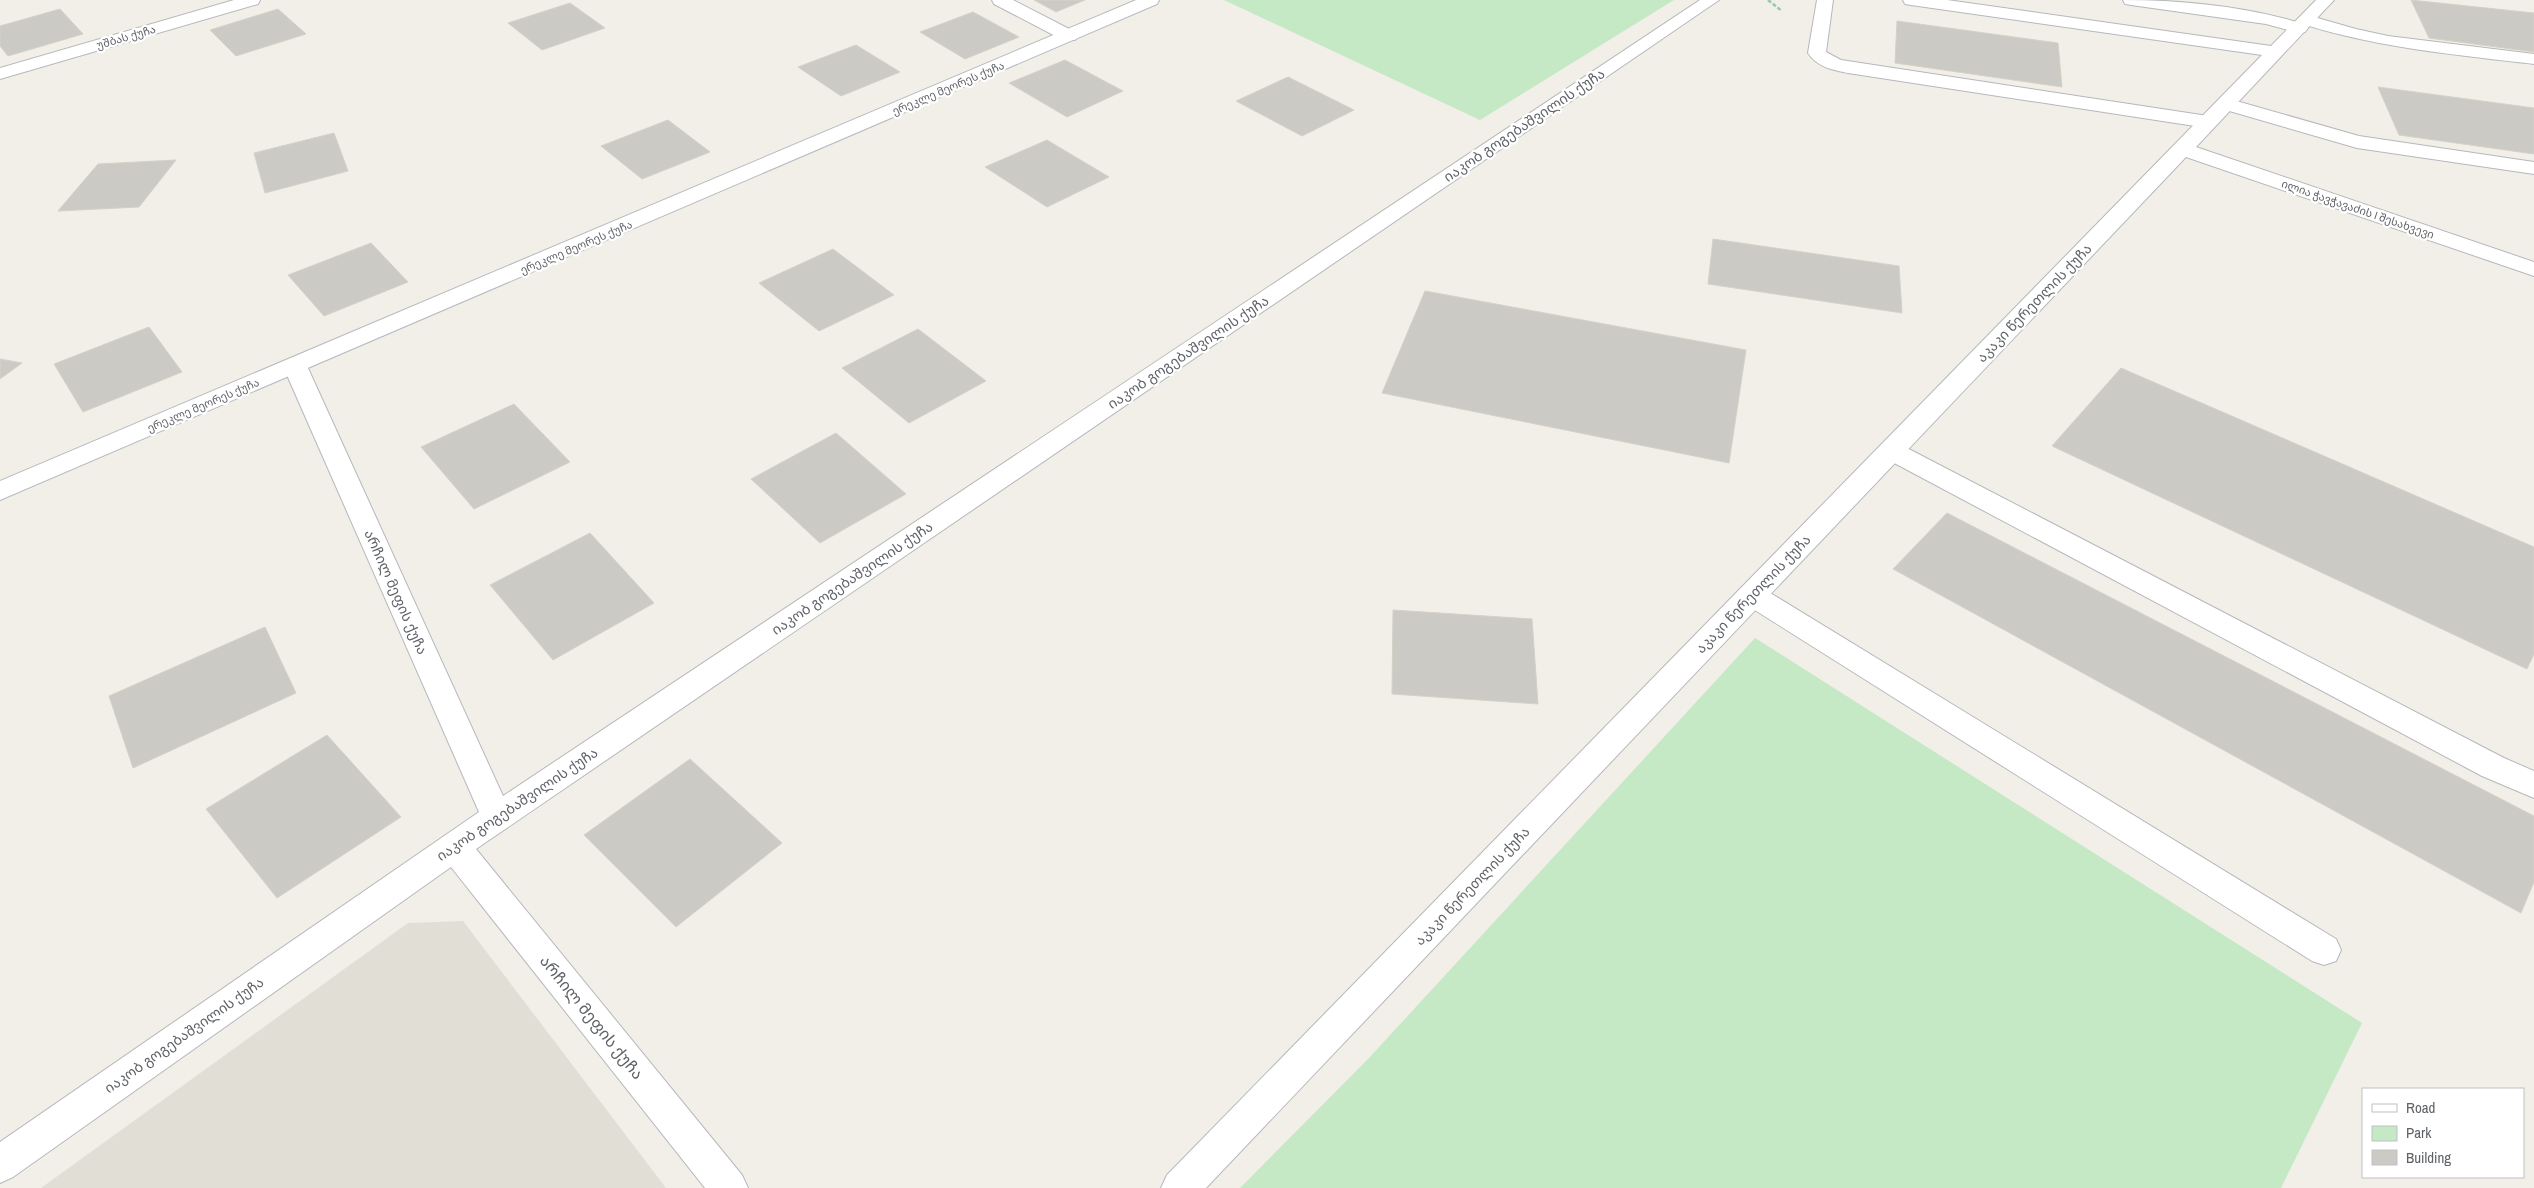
<svg xmlns="http://www.w3.org/2000/svg" width="2534" height="1188" font-family="'Archivo Narrow','Noto Sans Georgian',sans-serif">
	<style>
		.education { fill: #e1ded6 }
		.green { fill: #c5e8c5 }
		.building { fill: #cccac5; stroke: #d6d1c6 }
		.lines { fill: none; stroke-linecap: round; stroke-linejoin: round }
		.lane-casing { stroke: #b5b8bc; stroke-width: 2 }
		.street-casing { stroke: #b5b8bc; stroke-width: 2 }
		.secondary-casing { stroke: #b6babf; stroke-width: 2 }
		.path { stroke: #9cc7a9; stroke-width: 2.5; stroke-dasharray: 4 2; stroke-linecap: butt }
		.lane { fill: #fff; fill-rule: evenodd }
		.street { fill: #fff; fill-rule: evenodd }
		.secondary { fill: #fff; fill-rule: evenodd }
		.labels { text-anchor: middle; stroke-width: 4.5; stroke-linejoin: round; paint-order: stroke }
		.far-street-label { font-size: 11px; fill: #5f6368; stroke: #fff }
		.street-label { font-size: 14px; fill: #5f6368; stroke: #fff }
		.near-street-label { font-size: 16px; fill: #5f6368; stroke: #fff }
	</style>
	<rect width="100%" height="100%" fill="#f1efe8"/>
	<polygon class="education" points="463,921 666,1188 41,1188 408,923"/>
	<g class="green">
		<polygon points="1224,0 1674,0 1480,120"/>
		<polygon points="1755,638 2362,1023 2281,1188 1240,1188 1369,1058"/>
	</g>
	<g class="building">
		<polygon points="1034,0 1085,0 1056,12"/>
		<polygon points="2411,0 2534,13 2534,52 2429,38"/>
		<polygon points="570,3 605,28 542,50 508,23"/>
		<polygon points="60,9 83,34 8,56 0,46 0,26"/>
		<polygon points="278,9 306,34 236,56 210,30"/>
		<polygon points="973,12 1019,37 965,59 920,32"/>
		<polygon points="1897,21 2058,43 2062,87 1895,63"/>
		<polygon points="856,45 900,72 841,96 798,67"/>
		<polygon points="1065,60 1123,91 1067,117 1009,83"/>
		<polygon points="1288,77 1354,110 1302,136 1236,101"/>
		<polygon points="2378,87 2534,108 2534,154 2399,135"/>
		<polygon points="668,120 710,152 642,179 601,146"/>
		<polygon points="334,133 348,171 265,193 254,153"/>
		<polygon points="1047,140 1109,177 1047,207 985,167"/>
		<polygon points="176,160 139,207 58,211 98,164"/>
		<polygon points="1713,239 1899,266 1902,313 1708,284"/>
		<polygon points="371,243 408,282 324,316 288,275"/>
		<polygon points="833,249 894,295 819,331 759,283"/>
		<polygon points="1425,291 1746,350 1729,463 1382,393"/>
		<polygon points="149,327 182,372 83,412 54,364"/>
		<polygon points="918,329 986,381 909,423 842,368"/>
		<polygon points="0,359 22,363 0,379"/>
		<polygon points="2121,368 2534,547 2534,654 2527,669 2052,446"/>
		<polygon points="514,404 570,462 474,509 421,447"/>
		<polygon points="836,433 906,494 820,543 751,479"/>
		<polygon points="1947,513 2534,816 2534,882 2521,913 1893,569"/>
		<polygon points="590,533 654,603 553,660 490,585"/>
		<polygon points="1393,610 1532,619 1538,704 1392,694"/>
		<polygon points="265,627 296,693 133,768 109,696"/>
		<polygon points="327,735 401,817 277,898 206,809"/>
		<polygon points="690,759 782,843 676,927 584,835"/>
	</g>
	<g class="lines">
		<g class="lane-casing">
			<g id="lane">
				<path d="M1817,0H1833L1826,52L1841,60L2208,116L2215,118L2218,122L2215,126L2208,128L1848,73C1833,70 1817,67 1808,53Z"/>
				<path d="M2123,0C2182,0 2243,6 2300,23L2298,20L2301,16L2307,15L2356,29L2388,36L2534,54V64C2457,55 2380,48 2306,25L2308,28L2305,32L2299,33L2266,24L2131,5L2125,4Z"/>
				<polygon points="2226,98 2359,136 2534,162 2534,174 2357,148 2219,108 2217,104 2219,100"/>
				<polygon points="1892,443 1901,445 2504,758 2534,771 2534,798 2482,776 1883,457 1880,451 1883,445"/>
				<polygon points="1752,585 1762,588 2336,939 2341,950 2336,961 2324,965 2312,961 1742,602 1738,595 1742,588"/>
			</g>
		</g>
		<g class="street-casing">
			<g id="street">
				<polygon points="234,0 260,0 258,4 0,79 0,68"/>
				<polygon points="992,0 1013,0 1075,32 1078,36 1075,40 1063,40 994,4"/>
				<polygon points="1700,0 1719,0 476,849 742,1175 748,1188 705,1188 451,867 13,1177 0,1183 0,1142 479,812 283,366 287,361 295,359 303,361 307,366 503,796"/>
				<polygon points="1903,0 1947,0 2271,46 2316,0 2334,0 2196,147 2534,262 2534,276 2186,157 1206,1188 1161,1188 1167,1175 2262,55 1911,5 1905,4"/>
			</g>
		</g>
		<g class="secondary-casing">
			<polygon id="secondary" points="1136,0 1159,0 1157,4 0,500 0,481"/>
		</g>
		<polyline class="path" points="1768,0 1782,11"/>
		<use href="#lane" class="lane"/>
		<use href="#street" class="street"/>
		<use href="#secondary" class="secondary"/>
	</g>
	<g class="labels">
		<g class="far-street-label">
			<text transform="translate(126 37) rotate(-16)" y="4">უშბას ქუჩა</text>
			<text transform="translate(948 88) rotate(-23)" y="4">ერეკლე მეორეს ქუჩა</text>
			<text transform="translate(2358 209) rotate(19)" y="4">ილია ჭავჭავაძის I შესახვევი</text>
			<text transform="translate(576 247) rotate(-23)" y="4">ერეკლე მეორეს ქუჩა</text>
			<text transform="translate(203 405) rotate(-23)" y="4">ერეკლე მეორეს ქუჩა</text>
		</g>
		<g class="street-label">
			<text transform="translate(1524 125) rotate(-34)" y="5">იაკობ გოგებაშვილის ქუჩა</text>
			<text transform="translate(2034 303) rotate(-46)" y="5">აკაკი წერეთლის ქუჩა</text>
			<text transform="translate(1188 352) rotate(-34)" y="5">იაკობ გოგებაშვილის ქუჩა</text>
			<text transform="translate(852 578) rotate(-34)" y="5">იაკობ გოგებაშვილის ქუჩა</text>
			<text transform="translate(396 592) rotate(66)" y="5">არჩილ მეფის ქუჩა</text>
			<text transform="translate(1753 594) rotate(-46)" y="5">აკაკი წერეთლის ქუჩა</text>
			<text transform="translate(517 804) rotate(-34)" y="5">იაკობ გოგებაშვილის ქუჩა</text>
			<text transform="translate(1472 886) rotate(-46)" y="5">აკაკი წერეთლის ქუჩა</text>
			<text transform="translate(184 1035) rotate(-35)" y="5">იაკობ გოგებაშვილის ქუჩა</text>
		</g>
		<g class="near-street-label">
			<text transform="translate(592 1017) rotate(51)" y="6">არჩილ მეფის ქუჩა</text>
		</g>
	</g>
	<rect x="2362" y="1088" width="162" height="90" fill="#ffffff" stroke="#bfc1c3"/>
	<rect x="2372" y="1104" width="25" height="8" fill="#ffffff" stroke="#bfc1c3"/>
	<text x="2406" y="1113" font-size="15" fill="#5f6368">Road</text>
	<rect x="2372" y="1126" width="25" height="15" fill="#c5e8c5" stroke="#bfc1c3"/>
	<text x="2406" y="1138" font-size="15" fill="#5f6368">Park</text>
	<rect x="2372" y="1150" width="25" height="15" fill="#cccac5" stroke="#bfc1c3"/>
	<text x="2406" y="1163" font-size="15" fill="#5f6368">Building</text>
</svg>
